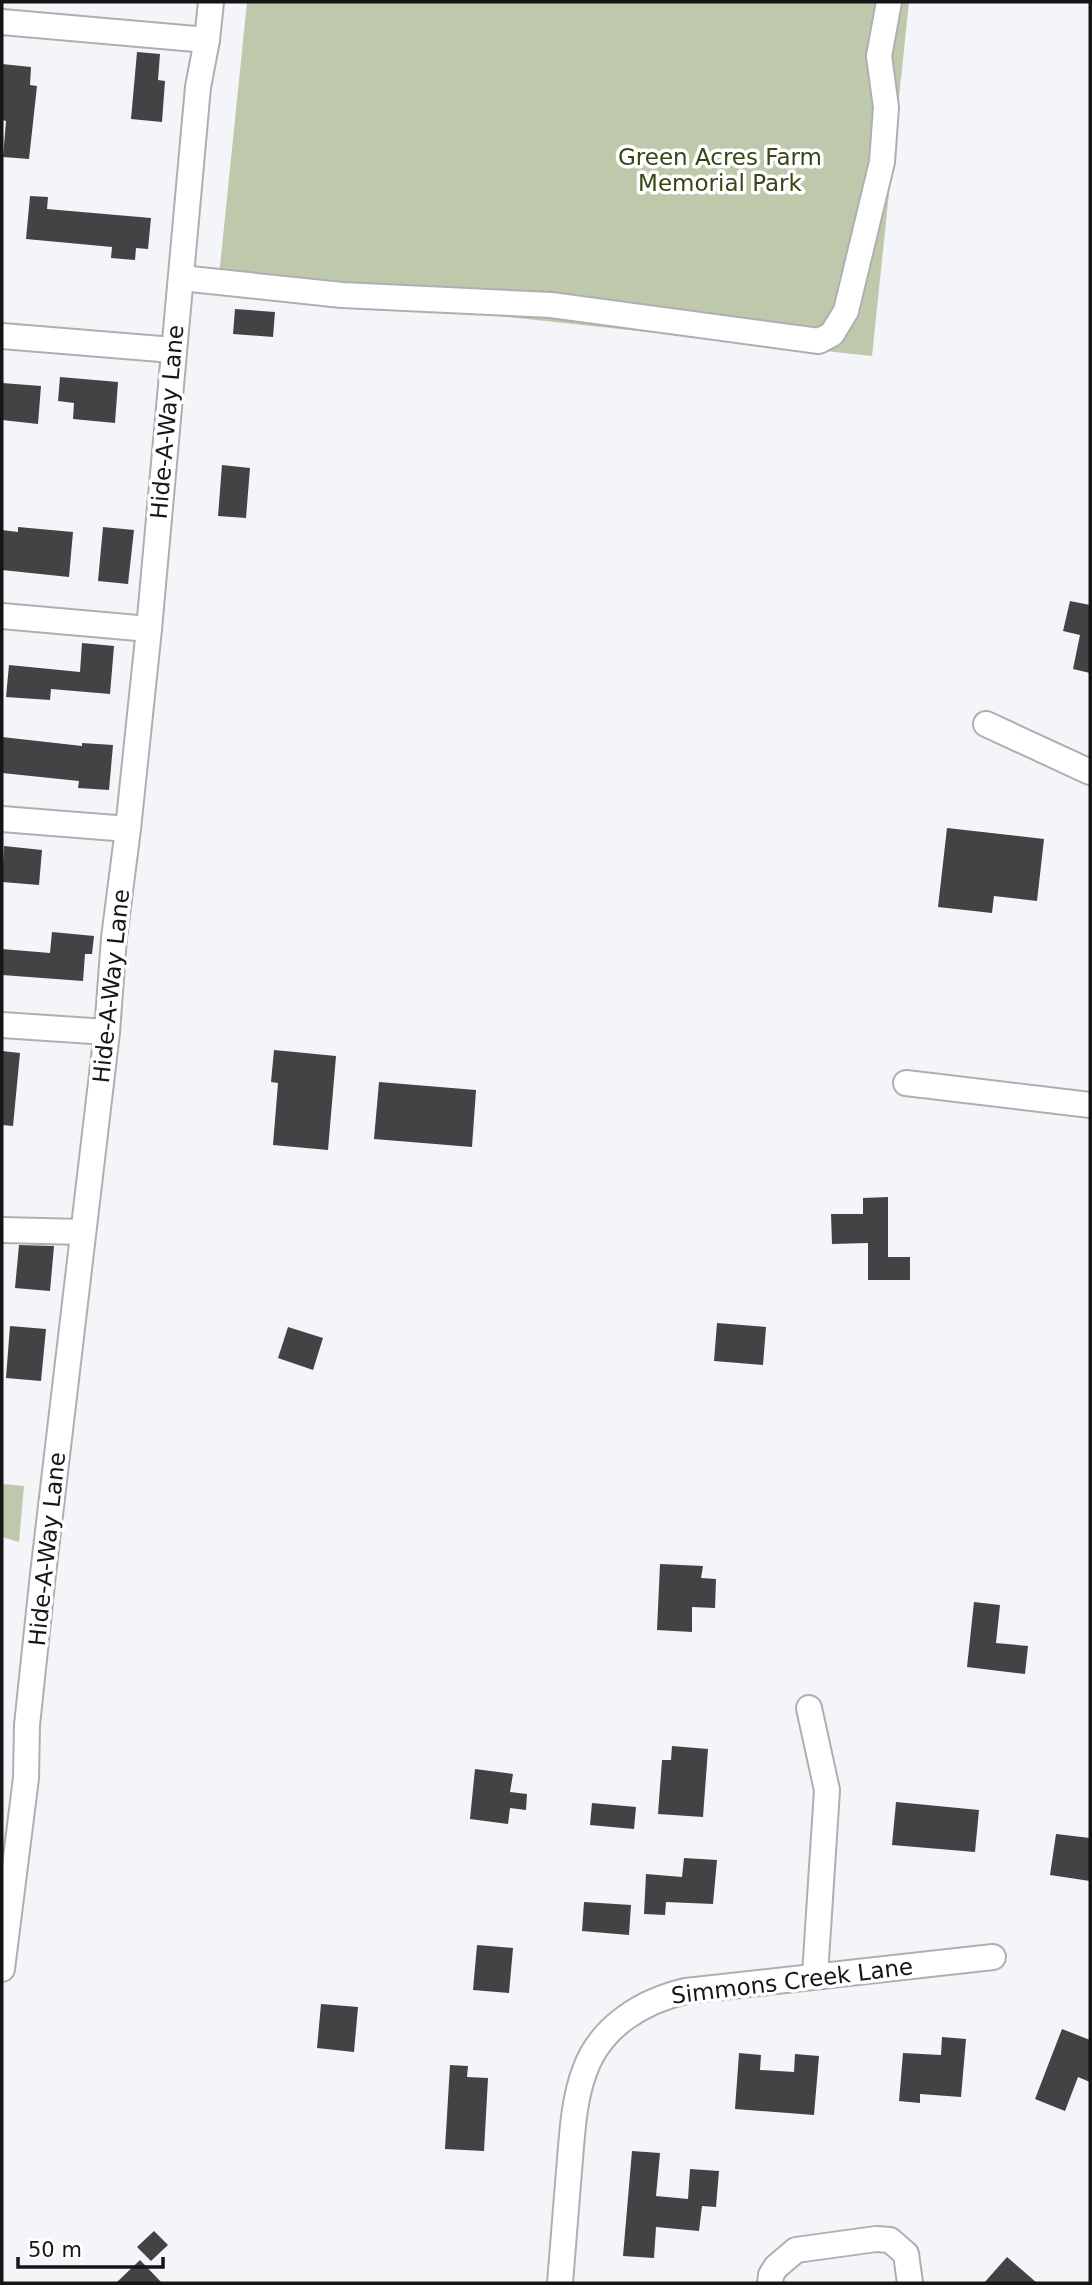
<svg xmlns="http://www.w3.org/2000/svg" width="1092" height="2285" font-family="'DejaVu Sans',sans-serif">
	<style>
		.green { fill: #bec9ac }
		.building { fill: #424345 }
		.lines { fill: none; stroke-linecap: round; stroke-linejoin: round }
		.minor-casing { stroke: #afafb2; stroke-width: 28 }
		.minor { stroke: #fff; stroke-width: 24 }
		.labels { text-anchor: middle; stroke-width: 7; stroke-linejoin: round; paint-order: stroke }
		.park-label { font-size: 23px; fill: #374612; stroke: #fff }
		.street-label { font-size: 23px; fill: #151516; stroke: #fff }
	</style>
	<rect width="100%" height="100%" fill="#f4f5f8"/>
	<g class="green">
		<polygon points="247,2 909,2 872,356 218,286"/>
		<polygon points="2,1484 24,1486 19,1542 2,1537"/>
	</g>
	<g class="building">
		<polygon points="137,52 160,54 158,80 165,81 162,122 131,119"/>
		<polygon points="2,64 31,67 30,85 37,86 29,159 3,157 6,121 2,120"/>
		<polygon points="30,196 48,197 47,209 151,218 148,249 136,248 135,260 111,258 112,247 26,239"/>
		<polygon points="235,309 275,312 273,337 233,334"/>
		<polygon points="60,377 118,382 115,423 73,419 74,403 58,401"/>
		<polygon points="2,383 41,386 38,424 2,420"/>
		<polygon points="222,465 250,468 246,518 218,516"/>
		<polygon points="18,527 73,532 69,577 2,570 2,530 18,532"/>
		<polygon points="103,527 134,530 128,584 98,581"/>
		<polygon points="1070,601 1090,605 1090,673 1073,669 1080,635 1063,631"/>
		<polygon points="82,643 114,646 110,694 51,689 50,700 6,697 9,665 80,672"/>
		<polygon points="2,737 82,746 82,743 113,745 109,790 78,788 79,781 2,773"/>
		<polygon points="947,828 1044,839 1037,901 994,896 992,913 938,907"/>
		<polygon points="4,846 42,850 39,885 2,882"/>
		<polygon points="52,932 94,936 92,954 85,954 83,981 2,975 2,949 50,953"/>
		<polygon points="274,1050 336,1056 328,1150 273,1145 278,1083 271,1082"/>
		<polygon points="2,1051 20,1053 13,1126 2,1125"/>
		<polygon points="379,1082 476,1090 472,1147 374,1139"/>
		<polygon points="888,1197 888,1257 910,1257 910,1280 868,1280 868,1243 832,1244 831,1214 863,1214 863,1198"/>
		<polygon points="19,1245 54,1246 50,1291 15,1288"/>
		<polygon points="717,1323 766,1327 763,1365 714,1361"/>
		<polygon points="10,1326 46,1329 41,1381 6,1378"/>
		<polygon points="288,1327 323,1338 313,1370 278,1358"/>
		<polygon points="660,1564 703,1566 701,1578 716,1579 715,1608 692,1607 692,1632 657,1630"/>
		<polygon points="974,1602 1000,1605 996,1643 1028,1646 1025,1674 967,1667"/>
		<polygon points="672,1746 708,1749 703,1817 658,1814 662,1760 671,1760"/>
		<polygon points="475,1769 513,1774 510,1792 527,1794 526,1810 510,1808 508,1824 470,1819"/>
		<polygon points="896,1802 979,1810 975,1852 892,1845"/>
		<polygon points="592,1803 636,1807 634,1829 590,1825"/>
		<polygon points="1056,1834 1090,1838 1090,1881 1050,1875"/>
		<polygon points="684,1858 717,1860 713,1904 666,1902 665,1915 644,1914 646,1874 682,1877"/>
		<polygon points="584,1902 631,1905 629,1935 582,1931"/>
		<polygon points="477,1945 513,1948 509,1993 473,1990"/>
		<polygon points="321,2004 358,2007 354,2052 317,2048"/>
		<polygon points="1062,2029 1090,2040 1090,2082 1078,2077 1065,2111 1035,2099"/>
		<polygon points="942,2037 966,2039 961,2097 920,2094 920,2103 899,2101 903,2053 941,2055"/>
		<polygon points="739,2053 761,2055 760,2070 794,2072 795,2054 819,2056 814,2115 735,2109"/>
		<polygon points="450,2065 468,2066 467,2077 488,2078 484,2151 445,2149"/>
		<polygon points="632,2151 660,2153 656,2196 688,2199 690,2169 719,2171 716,2207 702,2206 699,2231 656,2227 654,2258 623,2256"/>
		<polygon points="154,2231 168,2245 151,2261 137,2247"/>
		<polygon points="1007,2257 1037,2283 984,2283"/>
		<polygon points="140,2260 162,2283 116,2283"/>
	</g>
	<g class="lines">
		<g class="minor-casing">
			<g id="minor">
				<polyline points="2,22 207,40"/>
				<polyline points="181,278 342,295 551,305 819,341 832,334 846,311 882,162 886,107 879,56 889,2"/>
				<polyline points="2,336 173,350"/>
				<polyline points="2,616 149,629"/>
				<polyline points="986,724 1090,772"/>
				<polyline points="2,819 128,829"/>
				<polyline points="2,1025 107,1032"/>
				<polyline points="906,1083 1090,1105"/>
				<polyline points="2,1230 83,1232"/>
				<polyline points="809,1708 827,1790 815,1975"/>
				<polyline points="2,1969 26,1778 27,1725 43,1574 107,1032 114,938 128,829 149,629 198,87 207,40 211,2"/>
				<path d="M560,2283C563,2246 566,2208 569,2171C572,2138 573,2101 585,2070C601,2026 643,2001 686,1991L993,1957"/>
				<polyline points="770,2283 771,2275 776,2267 796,2250 876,2239 890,2240 906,2254 910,2283"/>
			</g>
		</g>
		<use href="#minor" class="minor"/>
	</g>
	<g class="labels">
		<g class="park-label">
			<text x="720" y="165">Green Acres Farm<tspan x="720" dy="26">Memorial Park</tspan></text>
		</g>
		<g class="street-label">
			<text transform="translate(167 422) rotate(-85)" y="8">Hide-A-Way Lane</text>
			<text transform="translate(111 986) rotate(-84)" y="8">Hide-A-Way Lane</text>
			<text transform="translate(47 1549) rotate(-84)" y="8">Hide-A-Way Lane</text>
			<text transform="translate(792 1981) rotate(-7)" y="8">Simmons Creek Lane</text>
		</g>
	</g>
	<rect width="1092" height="2285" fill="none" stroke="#151516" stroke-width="7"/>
	<path d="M18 2257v10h145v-10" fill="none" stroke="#151516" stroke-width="3.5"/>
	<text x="28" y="2257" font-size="21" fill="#151516" stroke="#ffffff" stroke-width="5" paint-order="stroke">50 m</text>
</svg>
